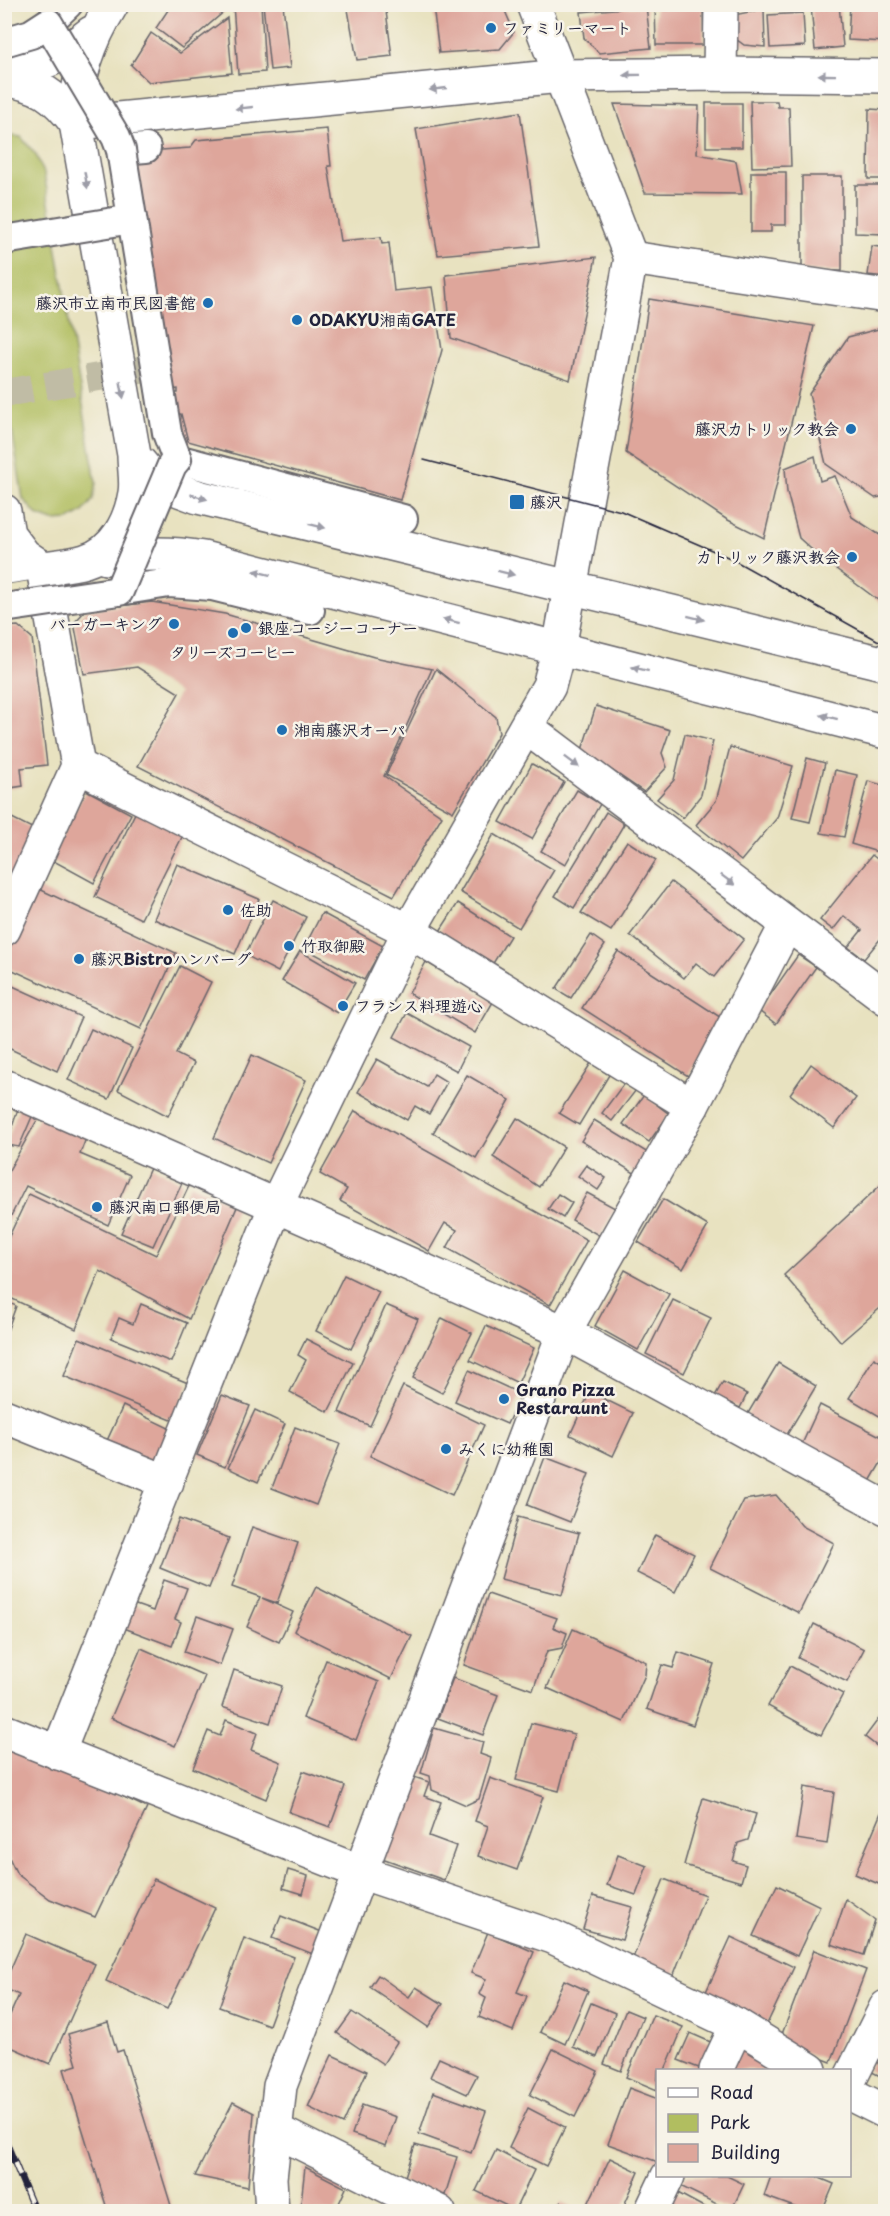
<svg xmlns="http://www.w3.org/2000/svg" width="890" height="2216" font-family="'Playpen Sans','Klee One',sans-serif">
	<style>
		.green { fill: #b1be60; stroke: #6a704e; stroke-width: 1.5 }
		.building { fill: #dea69b }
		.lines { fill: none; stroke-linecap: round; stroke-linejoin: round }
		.pedestrian-tunnel { stroke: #c0bca5; stroke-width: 28; stroke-dasharray: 28 14; stroke-linecap: butt }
		.service-casing { stroke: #67656a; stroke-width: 22 }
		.pedestrian-casing { stroke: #67656a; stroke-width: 32 }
		.minor-casing { stroke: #67656a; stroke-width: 36 }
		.tertiary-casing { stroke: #67656a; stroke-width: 36 }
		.service { stroke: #fff; stroke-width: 20 }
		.pedestrian { stroke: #fff; stroke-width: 28 }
		.minor { stroke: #fff; stroke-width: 33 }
		.tertiary { stroke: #fff; stroke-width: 33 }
		.tram { stroke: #22223b; stroke-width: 1.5 }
		.rail-casing { stroke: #22223b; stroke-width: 7 }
		.rail { stroke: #f7f3e8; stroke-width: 4.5; stroke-dasharray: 14; stroke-linecap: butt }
		.pedestrian-bridge-casing { stroke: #67656a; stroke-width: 32; stroke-linecap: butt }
		.pedestrian-bridge { stroke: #fff; stroke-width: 28 }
		.oneway { fill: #9c9ca7 }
		.poi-dot { fill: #1f6fb2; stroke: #f7f3e8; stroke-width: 2 }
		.labels { text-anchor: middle; stroke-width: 5; stroke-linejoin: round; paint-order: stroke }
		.poi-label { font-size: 16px; font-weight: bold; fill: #22223b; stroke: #f7f3e8; text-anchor: start }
	</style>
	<rect width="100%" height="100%" fill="#f7f3e8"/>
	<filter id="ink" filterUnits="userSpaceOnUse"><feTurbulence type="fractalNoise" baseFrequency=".0167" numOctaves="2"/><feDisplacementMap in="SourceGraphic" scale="12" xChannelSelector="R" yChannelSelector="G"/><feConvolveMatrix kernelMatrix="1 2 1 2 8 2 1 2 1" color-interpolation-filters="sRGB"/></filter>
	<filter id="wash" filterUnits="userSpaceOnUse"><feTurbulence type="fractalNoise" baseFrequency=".008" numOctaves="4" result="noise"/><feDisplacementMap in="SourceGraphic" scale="24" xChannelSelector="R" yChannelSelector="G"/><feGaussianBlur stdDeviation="1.35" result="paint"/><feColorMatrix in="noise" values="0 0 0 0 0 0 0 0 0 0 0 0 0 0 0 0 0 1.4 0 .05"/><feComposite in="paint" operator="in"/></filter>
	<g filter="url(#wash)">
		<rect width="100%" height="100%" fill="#e8e2c0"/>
		<polygon class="green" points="4,135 21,137 36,155 44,173 96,483 93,500 83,512 69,520 53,521 37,515 23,499 5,386"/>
		<g id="blocks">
			<g class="building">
				<polygon points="172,4 219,4 227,9 182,48 156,28"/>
				<polygon points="233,4 261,4 265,72 238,74"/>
				<polygon points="263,4 283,4 290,68 270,70"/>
				<polygon points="347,4 385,4 392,56 357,60"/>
				<polygon points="438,4 502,4 514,32 500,49 439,53 433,6"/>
				<polygon points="655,4 703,4 704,45 656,45"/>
				<polygon points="839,4 843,47 815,50 811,6"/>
				<polygon points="850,4 886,4 886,42 848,40"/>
				<polygon points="646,6 651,48 599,53 584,38 581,12"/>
				<polygon points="764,9 765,47 744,45 736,39 734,15"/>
				<polygon points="803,13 805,46 770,48 768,15"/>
				<polygon points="227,18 232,73 149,82 131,65 151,33 180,53"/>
				<polygon points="750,101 777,101 778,107 789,107 791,166 752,167"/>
				<rect x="706" y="103" width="36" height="44"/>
				<polygon points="614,104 699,106 697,154 736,161 742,194 645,193"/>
				<polygon points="869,109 886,110 886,179 868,179"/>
				<polygon points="520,112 539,246 438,255 416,129"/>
				<polygon points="327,129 331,166 328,166 340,241 381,237 382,244 389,243 394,291 432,287 442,350 400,500 188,441 181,414 177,414 175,393 178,393 178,389 168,390 134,163 147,151 190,148 196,140"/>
				<polygon points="751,172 786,172 786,225 771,225 771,232 751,232"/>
				<rect x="802" y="176" width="40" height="95"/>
				<polygon points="855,185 885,185 885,234 855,233"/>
				<polygon points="872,246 886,248 886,277 868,275"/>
				<polygon points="596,257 570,380 451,338 446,275"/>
				<polygon points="649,299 814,326 764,538 726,519 626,453"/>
				<polygon points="886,327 886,496 875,498 826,464 809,394 848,337"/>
				<polygon points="815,456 820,481 835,476 852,517 886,539 886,606 820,557 799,538 787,492 785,468"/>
				<polygon points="152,602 225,614 374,657 432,669 384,776 442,816 394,896 138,766 179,693 137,667 84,674 74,623 86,610"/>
				<polygon points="18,626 32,638 47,765 21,768 23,786 4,789 4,627"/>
				<polygon points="436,669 496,717 499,733 453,812 386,775"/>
				<polygon points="596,706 670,730 662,753 667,767 644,792 582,750"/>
				<polygon points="685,734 713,741 701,795 683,818 657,799 674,780"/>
				<polygon points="730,747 793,766 777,818 741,861 696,825 716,801"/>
				<polygon points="807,758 825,763 810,822 792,818"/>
				<polygon points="532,764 564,782 532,839 500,822"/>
				<polygon points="835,770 857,775 844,837 821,833"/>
				<polygon points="868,781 886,786 886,837 881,853 851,844"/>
				<polygon points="86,790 131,814 94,883 50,859"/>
				<polygon points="577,790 600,804 565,865 541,851"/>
				<polygon points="136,811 183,835 141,919 95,897"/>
				<polygon points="606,812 624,824 574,908 555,896"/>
				<polygon points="4,814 36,830 4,901"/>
				<polygon points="494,834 554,870 519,928 460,892"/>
				<polygon points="627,841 656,860 611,931 581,913"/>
				<polygon points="872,855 886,866 886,932 864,959 848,947 862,930 844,916 833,930 820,920"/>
				<polygon points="177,864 259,899 235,954 154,919"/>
				<polygon points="671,882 744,939 714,977 696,963 684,978 630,935"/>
				<polygon points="37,888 176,953 141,1029 4,966 4,961"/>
				<polygon points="273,900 306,917 278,972 245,955"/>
				<polygon points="458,903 510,936 492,965 440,931"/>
				<polygon points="322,913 383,946 364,980 304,948"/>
				<polygon points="591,935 605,945 571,998 556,989"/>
				<polygon points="300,951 355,983 337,1013 282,981"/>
				<polygon points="618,951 723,1019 688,1076 582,1008"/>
				<polygon points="798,955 816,967 776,1024 759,1011"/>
				<polygon points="426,962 493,1002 475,1033 409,993"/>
				<polygon points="180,966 211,982 176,1054 194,1063 168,1116 118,1090"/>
				<polygon points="4,982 81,1017 57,1071 4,1046"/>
				<polygon points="407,1013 469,1047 457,1071 394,1037"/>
				<polygon points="91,1029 132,1048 109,1099 68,1080"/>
				<polygon points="252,1055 306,1080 268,1163 214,1138"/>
				<polygon points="377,1059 427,1087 434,1074 447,1082 429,1114 415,1106 407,1120 358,1092"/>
				<polygon points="591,1063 609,1075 579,1125 559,1113"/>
				<polygon points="811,1064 856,1098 834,1128 790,1094"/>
				<polygon points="467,1075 510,1100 476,1158 433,1133"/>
				<polygon points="625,1082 636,1090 612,1121 602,1113"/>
				<polygon points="644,1095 669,1114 649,1142 623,1124"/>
				<polygon points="19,1106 34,1112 19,1147 6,1145"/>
				<polygon points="355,1111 587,1240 550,1305 447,1248 457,1230 445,1223 429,1251 340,1201 347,1189 320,1174"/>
				<polygon points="40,1115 88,1133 80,1154 130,1175 108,1225 26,1186 8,1222 4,1221 4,1179"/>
				<polygon points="517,1118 564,1147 539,1187 493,1157"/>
				<polygon points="594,1120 648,1153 636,1174 581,1141"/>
				<polygon points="586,1165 606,1178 598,1190 578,1176"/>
				<polygon points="151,1166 182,1183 153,1246 121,1233"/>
				<polygon points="886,1180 886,1303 841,1342 784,1275"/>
				<polygon points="190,1184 237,1207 189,1319 100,1271 76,1329 4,1295 4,1247 29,1194 156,1255"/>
				<polygon points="587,1193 615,1208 600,1236 572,1220"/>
				<polygon points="558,1194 572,1203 563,1218 548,1209"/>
				<polygon points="663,1199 708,1226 683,1269 638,1242"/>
				<polygon points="625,1270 669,1294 638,1350 595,1326"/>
				<polygon points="344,1275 379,1292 351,1349 316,1331"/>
				<polygon points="4,1300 16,1306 5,1337 4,1337"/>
				<polygon points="673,1300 711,1318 684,1373 646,1354"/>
				<polygon points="141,1304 187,1323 171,1362 111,1338 119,1318 133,1324"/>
				<polygon points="386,1305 418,1319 370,1426 339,1412"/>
				<polygon points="442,1318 472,1333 442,1393 413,1378"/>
				<polygon points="486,1326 534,1348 518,1383 470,1360"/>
				<polygon points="79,1338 188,1383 174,1421 64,1376"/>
				<polygon points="306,1339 353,1363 328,1412 290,1392 306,1360 298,1355"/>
				<polygon points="874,1358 886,1365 886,1420 849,1398"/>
				<polygon points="778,1363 816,1386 782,1443 744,1420"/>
				<polygon points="469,1370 521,1394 507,1424 455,1401"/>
				<polygon points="723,1382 747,1394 740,1408 715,1396"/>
				<polygon points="403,1386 484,1425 452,1495 370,1456"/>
				<polygon points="590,1392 633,1413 613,1456 570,1435"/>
				<polygon points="222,1395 250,1406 225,1467 197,1455"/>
				<polygon points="820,1405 886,1439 886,1454 865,1490 797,1455"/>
				<polygon points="123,1406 173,1430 155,1469 105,1445"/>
				<polygon points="255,1410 285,1424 258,1482 228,1468"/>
				<polygon points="295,1427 340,1444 316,1505 272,1488"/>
				<polygon points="545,1457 589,1474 570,1522 527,1505"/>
				<polygon points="776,1495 802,1526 834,1543 799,1613 710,1568 744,1500"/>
				<polygon points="518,1517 579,1533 562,1595 501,1579"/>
				<polygon points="179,1519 229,1538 209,1588 160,1568"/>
				<polygon points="252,1527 298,1543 277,1603 262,1598 293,1612 279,1642 247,1627 260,1597 232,1587"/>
				<polygon points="655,1535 694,1554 675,1592 637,1573"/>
				<polygon points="164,1580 187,1588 175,1619 181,1622 172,1646 124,1628 133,1604 153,1611"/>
				<polygon points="316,1587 412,1636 391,1679 294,1631"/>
				<polygon points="488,1594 557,1618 553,1627 567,1633 562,1648 547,1651 533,1690 464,1665"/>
				<polygon points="197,1616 233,1629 220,1665 184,1652"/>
				<polygon points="814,1624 864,1649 847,1682 798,1658"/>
				<polygon points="573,1629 646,1662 645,1675 624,1722 547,1688"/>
				<polygon points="141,1648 205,1676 175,1746 111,1718"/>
				<polygon points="678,1652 714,1664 693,1725 647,1709 662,1665 673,1668"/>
				<polygon points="326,1660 379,1682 356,1740 303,1718"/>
				<polygon points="790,1666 843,1694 821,1735 768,1706"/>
				<polygon points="234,1670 282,1686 270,1723 222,1707"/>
				<polygon points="453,1678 498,1695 483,1735 438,1718"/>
				<polygon points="886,1709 886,1753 865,1737"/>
				<polygon points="226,1720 257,1733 251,1750 281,1762 266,1799 193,1768 208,1731 220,1736"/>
				<polygon points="531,1723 574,1734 559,1791 516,1780"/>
				<polygon points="434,1728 483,1742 480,1754 491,1758 479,1799 466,1805 432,1790 430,1776 421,1773"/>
				<polygon points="4,1739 147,1808 95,1917 50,1899 17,1874 4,1847"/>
				<polygon points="303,1771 345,1786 330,1827 289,1812"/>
				<polygon points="408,1775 429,1782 424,1796 441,1802 429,1836 456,1846 444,1880 379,1857"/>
				<polygon points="490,1778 543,1797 517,1870 478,1856 488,1826 475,1821"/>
				<polygon points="804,1787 834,1792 827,1844 796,1839"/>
				<polygon points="703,1798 756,1814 748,1840 738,1843 733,1861 746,1865 741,1882 684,1865"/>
				<polygon points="883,1808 886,1810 886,1887 855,1874"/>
				<polygon points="618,1855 647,1866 636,1895 607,1885"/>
				<polygon points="288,1870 308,1876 303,1894 283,1888"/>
				<polygon points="154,1879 215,1908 167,2009 106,1981"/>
				<polygon points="664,1879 705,1895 672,1979 631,1963"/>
				<polygon points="777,1885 820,1906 797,1956 753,1936"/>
				<polygon points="593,1896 632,1907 622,1940 583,1929"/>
				<polygon points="846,1899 875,1920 864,1955 831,1944"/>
				<polygon points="281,1916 327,1934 318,1956 272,1938"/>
				<polygon points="488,1932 534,1952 517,1992 527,1996 513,2031 479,2017 486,1998 479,1994 486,1979 471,1973"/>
				<polygon points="26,1934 95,1964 50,2064 4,2044 4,2028 19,1995 4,1988 4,1984"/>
				<polygon points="731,1937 794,1967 767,2024 705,1994"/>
				<polygon points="244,1938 294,1957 269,2025 219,2007"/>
				<polygon points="814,1950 866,1970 831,2062 779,2042"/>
				<polygon points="378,1975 409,1997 416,1987 443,2004 428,2027 370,1987"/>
				<polygon points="564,1980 588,1991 565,2044 540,2032"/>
				<polygon points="591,2003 615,2013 597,2057 573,2047"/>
				<polygon points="626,2010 643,2017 621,2071 604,2064"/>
				<polygon points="352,2012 397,2042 383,2064 337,2033"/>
				<polygon points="653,2015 683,2027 665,2070 658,2070 657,2090 626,2077"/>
				<polygon points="108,2022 117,2052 123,2050 173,2212 108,2212 64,2069 77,2065 68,2034"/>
				<polygon points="690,2033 715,2044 704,2070 678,2060"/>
				<polygon points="886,2033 886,2079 868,2070"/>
				<polygon points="740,2047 783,2066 781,2070 729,2070"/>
				<polygon points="553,2049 598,2071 575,2117 530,2095"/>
				<polygon points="332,2055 367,2071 343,2124 308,2107"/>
				<polygon points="439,2058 477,2075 467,2094 430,2077"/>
				<polygon points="629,2088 658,2099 658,2162 608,2144"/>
				<polygon points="433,2092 486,2111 471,2153 419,2134"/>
				<polygon points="233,2102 254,2113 248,2187 195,2176"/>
				<polygon points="362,2105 396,2117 386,2146 352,2134"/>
				<polygon points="528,2108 565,2127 546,2166 509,2148"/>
				<polygon points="415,2145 457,2157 445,2195 403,2183"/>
				<polygon points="496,2150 534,2170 515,2210 476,2191"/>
				<polygon points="610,2158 639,2172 621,2212 603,2212 588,2204"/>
				<polygon points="305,2167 346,2188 335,2212 300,2212"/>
				<polygon points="685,2176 727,2176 744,2184 731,2211 680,2186"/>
				<polygon points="771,2176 818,2176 817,2177 834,2184 822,2212 795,2212 797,2208 764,2196"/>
				<polygon points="674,2191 713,2212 664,2212"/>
				<polygon points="561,2202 582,2212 557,2212"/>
			</g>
		</g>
	</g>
	<g filter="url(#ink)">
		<use href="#blocks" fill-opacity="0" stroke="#67656a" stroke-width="1.5"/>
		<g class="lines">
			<polyline class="pedestrian-tunnel" points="4,393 164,366"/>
			<g class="service-casing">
				<polyline id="service" points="4,574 43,568"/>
			</g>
			<g class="pedestrian-casing">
				<g id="pedestrian">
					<polyline points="48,23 68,4"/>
					<polyline points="121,150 146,148"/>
					<polyline points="177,459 403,519"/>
					<polyline points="119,591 169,583 212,586 310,610"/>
				</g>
			</g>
			<g class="minor-casing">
				<g id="minor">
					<polyline points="720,74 721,4"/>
					<polyline points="77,123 561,76 720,74 886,76"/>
					<polyline points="631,258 886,296"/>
					<path d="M141,464C155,483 177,489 198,497L886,664"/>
					<path d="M106,558C139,553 170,552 203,558L886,732"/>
					<polyline points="526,727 886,998"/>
					<polyline points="78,766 409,931 692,1106"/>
					<polyline points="4,929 78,766 43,568"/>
					<polyline points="4,1086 564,1332 886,1508"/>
					<polyline points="4,1416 167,1482"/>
					<polyline points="4,1731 360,1872 553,1937 737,2025 810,2070"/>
					<polyline points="58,1753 276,1205 409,931 549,686 559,648 631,258 533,4"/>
					<polyline points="716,2070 737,2025"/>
					<polyline points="850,2079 886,2007"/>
					<polyline points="850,2094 886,2112"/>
					<polyline points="275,2130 439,2212"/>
					<polyline points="272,2212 270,2178 280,2086 564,1332 692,1106 787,924"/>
					<polyline points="651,2212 668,2176"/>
				</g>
			</g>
			<g class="tertiary-casing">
				<g id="tertiary">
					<path d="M4,74C38,68 64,55 91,33"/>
					<path d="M4,79C40,85 54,94 76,123"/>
					<path d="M4,511L8,534L24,555L43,568C57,566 72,565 85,561C115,552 130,522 135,493C137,481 134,467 134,455L76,123C75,79 89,41 112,4"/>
				</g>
			</g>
			<use href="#service" class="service"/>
			<use href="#pedestrian" class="pedestrian"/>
			<use href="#minor" class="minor"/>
			<use href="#tertiary" class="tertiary"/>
			<polyline class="tram" points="424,460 621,511 730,558 886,645"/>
			<g class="rail-casing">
				<g id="rail">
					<polyline points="4,2137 35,2212"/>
					<polyline points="4,2202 8,2212"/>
				</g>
			</g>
			<use href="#rail" class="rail"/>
			<g class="pedestrian-bridge-casing">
				<g id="pedestrian-bridge">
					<polyline points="4,42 31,34 48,23 116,137 121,150 167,433 177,459 172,465 119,591 4,608"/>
					<polyline points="4,240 132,219"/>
				</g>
			</g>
			<use href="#pedestrian-bridge" class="pedestrian-bridge"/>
		</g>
		<defs><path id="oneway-solid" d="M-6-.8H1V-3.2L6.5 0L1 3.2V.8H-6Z" transform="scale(1.5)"/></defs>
		<g class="oneway">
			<use href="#oneway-solid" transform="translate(632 75) rotate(179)"/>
			<use href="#oneway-solid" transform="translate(827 75) rotate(-179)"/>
			<use href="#oneway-solid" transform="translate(438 89) rotate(174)"/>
			<use href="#oneway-solid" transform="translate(244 108) rotate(174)"/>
			<use href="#oneway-solid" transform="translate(86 180) rotate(80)"/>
			<use href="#oneway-solid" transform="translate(122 390) rotate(80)"/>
			<use href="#oneway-solid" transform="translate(199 497) rotate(17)"/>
			<use href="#oneway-solid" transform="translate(317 526) rotate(14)"/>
			<use href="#oneway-solid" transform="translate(262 573) rotate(-166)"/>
			<use href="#oneway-solid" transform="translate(506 573) rotate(14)"/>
			<use href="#oneway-solid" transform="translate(696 618) rotate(14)"/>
			<use href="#oneway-solid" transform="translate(451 621) rotate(-166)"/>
			<use href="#oneway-solid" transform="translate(640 669) rotate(-166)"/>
			<use href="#oneway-solid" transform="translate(829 717) rotate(-166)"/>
			<use href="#oneway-solid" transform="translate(572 762) rotate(37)"/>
			<use href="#oneway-solid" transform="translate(728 880) rotate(37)"/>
		</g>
	</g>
	<g class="poi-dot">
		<circle cx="491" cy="28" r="6"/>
		<circle cx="208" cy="303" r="6"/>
		<circle cx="297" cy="320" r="6"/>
		<circle cx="851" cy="429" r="6"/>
		<rect x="509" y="494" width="16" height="16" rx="3"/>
		<circle cx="852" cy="557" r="6"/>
		<circle cx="174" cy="624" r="6"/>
		<circle cx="246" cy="628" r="6"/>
		<circle cx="233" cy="633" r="6"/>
		<circle cx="282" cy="730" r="6"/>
		<circle cx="228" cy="910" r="6"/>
		<circle cx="289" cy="946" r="6"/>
		<circle cx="79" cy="959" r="6"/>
		<circle cx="343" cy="1006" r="6"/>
		<circle cx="97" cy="1207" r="6"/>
		<circle cx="504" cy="1399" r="6"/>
		<circle cx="446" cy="1449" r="6"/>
	</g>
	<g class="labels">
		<g class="poi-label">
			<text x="503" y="34">ファミリーマート</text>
			<text x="196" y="309" text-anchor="end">藤沢市立南市民図書館</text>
			<text x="309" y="326">ODAKYU湘南GATE</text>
			<text x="839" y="435" text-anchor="end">藤沢カトリック教会</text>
			<text x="530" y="508">藤沢</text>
			<text x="840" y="563" text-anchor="end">カトリック藤沢教会</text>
			<text x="162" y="630" text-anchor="end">バーガーキング</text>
			<text x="258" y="634">銀座コージーコーナー</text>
			<text x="233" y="658" text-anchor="middle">タリーズコーヒー</text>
			<text x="294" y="736">湘南藤沢オーパ</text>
			<text x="240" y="916">佐助</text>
			<text x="301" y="952">竹取御殿</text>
			<text x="91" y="965">藤沢Bistroハンバーグ</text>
			<text x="355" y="1012">フランス料理遊心</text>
			<text x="109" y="1213">藤沢南口郵便局</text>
			<text x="516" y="1396">Grano Pizza<tspan x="516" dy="18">Restaraunt</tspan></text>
			<text x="458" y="1455">みくに幼稚園</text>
		</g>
	</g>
	<rect width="890" height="2216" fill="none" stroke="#f7f3e8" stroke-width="24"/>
	<rect x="656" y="2069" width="195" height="108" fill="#f7f3e8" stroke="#a29fa3" stroke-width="1.5"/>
	<rect x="668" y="2088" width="30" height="9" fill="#ffffff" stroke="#a29fa3" stroke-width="1.5"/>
	<text x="710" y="2099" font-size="18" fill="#22223b">Road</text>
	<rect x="668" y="2114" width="30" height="18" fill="#b1be60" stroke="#a29fa3" stroke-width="1.5"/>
	<text x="710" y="2129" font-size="18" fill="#22223b">Park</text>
	<rect x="668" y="2144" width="30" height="18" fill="#dea69b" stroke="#a29fa3" stroke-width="1.5"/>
	<text x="710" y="2159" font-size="18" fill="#22223b">Building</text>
</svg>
